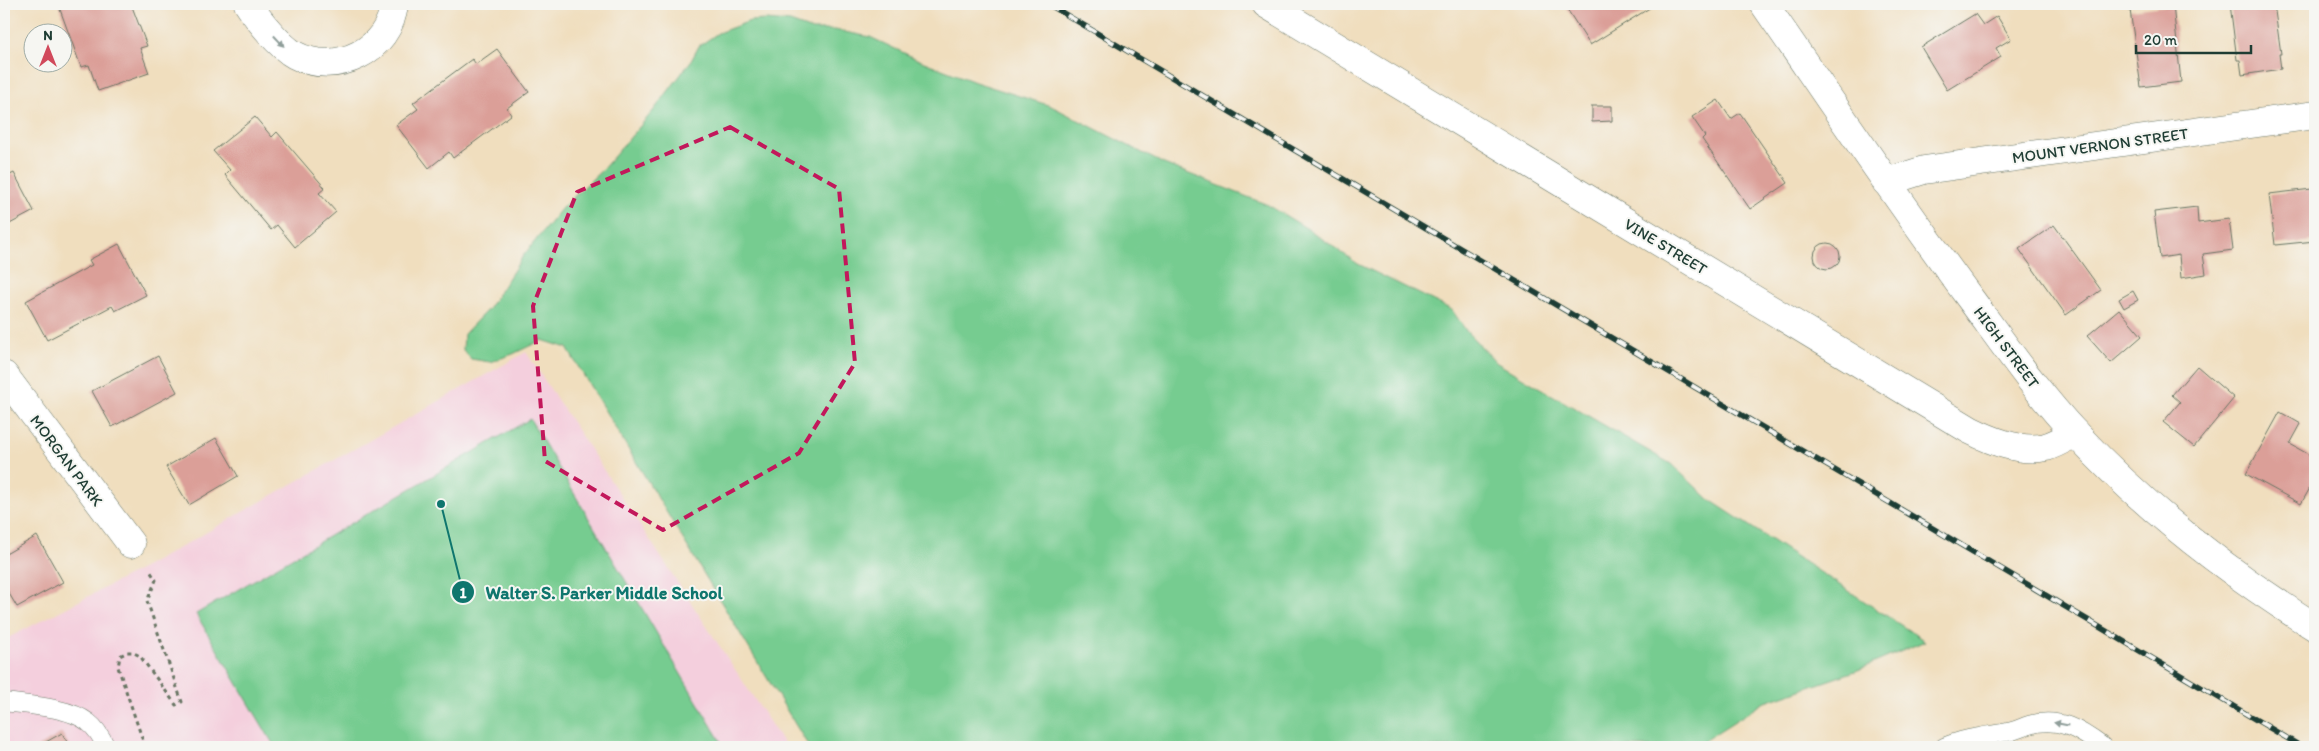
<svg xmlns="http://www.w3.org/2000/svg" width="2319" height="751" font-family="Itim,sans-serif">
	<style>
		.built { fill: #f4cfdd }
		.green { fill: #76cc90; stroke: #4a8462 }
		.building { fill: #db9f98 }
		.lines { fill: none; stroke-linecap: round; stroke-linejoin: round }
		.lane-casing { stroke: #687564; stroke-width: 19 }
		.street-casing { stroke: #687564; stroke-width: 29 }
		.secondary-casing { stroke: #687564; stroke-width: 29 }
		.path { stroke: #687564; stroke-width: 3; stroke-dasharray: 4 4; stroke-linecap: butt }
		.lane { stroke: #fff; stroke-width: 18 }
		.street { stroke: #fff; stroke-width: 28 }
		.secondary { stroke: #fff; stroke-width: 28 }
		.rail-casing { stroke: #1f3d34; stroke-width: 5.5 }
		.rail { stroke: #f6f6f2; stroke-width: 4; stroke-dasharray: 11; stroke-linecap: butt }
		.oneway { fill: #8f9e9a }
		.marked { fill: none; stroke: #c2185b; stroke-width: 4; stroke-dasharray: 10 6; stroke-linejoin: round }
		.labels { text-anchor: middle; stroke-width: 4; stroke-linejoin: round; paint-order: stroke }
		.street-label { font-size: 16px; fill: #1f3d34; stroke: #f6f6f2 }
		.leader { fill: none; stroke: #0f766e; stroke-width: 2 }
		.callout-dot { fill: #0f766e; stroke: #f6f6f2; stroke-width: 2 }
		.mark-label { font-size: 15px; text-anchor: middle; font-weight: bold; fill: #fff }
		.callout-label { font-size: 18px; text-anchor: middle; font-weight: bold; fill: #0f766e; stroke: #f6f6f2; stroke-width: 4; stroke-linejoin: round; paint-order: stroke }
	</style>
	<rect width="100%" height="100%" fill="#f6f6f2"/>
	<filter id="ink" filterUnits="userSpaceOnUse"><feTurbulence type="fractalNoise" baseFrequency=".02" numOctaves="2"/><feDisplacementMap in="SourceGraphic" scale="10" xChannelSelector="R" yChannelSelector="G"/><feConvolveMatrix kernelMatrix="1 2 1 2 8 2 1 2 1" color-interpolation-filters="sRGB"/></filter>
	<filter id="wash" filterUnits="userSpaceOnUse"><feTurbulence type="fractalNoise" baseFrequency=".0096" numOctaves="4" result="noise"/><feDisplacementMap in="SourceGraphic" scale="20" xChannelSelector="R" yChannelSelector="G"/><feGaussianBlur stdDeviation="1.12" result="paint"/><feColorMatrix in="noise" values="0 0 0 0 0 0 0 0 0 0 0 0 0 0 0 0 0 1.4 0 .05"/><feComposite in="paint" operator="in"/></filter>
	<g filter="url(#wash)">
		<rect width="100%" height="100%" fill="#f0debe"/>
		<polygon class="built" points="526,352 786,747 4,747 4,640 147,566"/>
		<g class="green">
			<polygon points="766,20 790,22 812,30 835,30 870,37 919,60 975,82 1051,106 1164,164 1268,205 1311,231 1358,264 1452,310 1467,332 1497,363 1671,464 1710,500 1925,641 1858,670 1763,703 1694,747 809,747 567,348 542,340 513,354 490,362 471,359 463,350 464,334 489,308 523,256 562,208 603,169 654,110 691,61 699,46 718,33 750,21"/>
			<polygon points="530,419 724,747 275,747 196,614"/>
		</g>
		<g id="blocks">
			<g class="building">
				<polygon points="58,4 131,4 147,46 140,48 149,73 98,91 89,65 81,67"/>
				<polygon points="1569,4 1656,4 1590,45 1565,6"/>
				<polygon points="2230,4 2274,4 2281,54 2279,54 2281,69 2242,75 2240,60 2237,60"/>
				<polygon points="2173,5 2181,82 2141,87 2130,10"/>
				<polygon points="1975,14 1983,25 1997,16 2011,39 1996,48 2001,57 1947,90 1921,47"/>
				<polygon points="497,49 529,92 507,108 511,115 453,158 449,152 429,168 396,125 418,109 413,103 472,59 476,64"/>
				<polygon points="1718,100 1731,119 1740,113 1788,183 1750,209 1702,139 1705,136 1692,117"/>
				<polygon points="1592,106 1612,106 1612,121 1592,122"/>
				<polygon points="255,117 272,137 277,132 325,188 319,193 336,212 295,247 277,225 271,230 225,175 230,170 213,151"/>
				<polygon points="14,173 34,211 4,227 4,178"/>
				<polygon points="2312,189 2315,211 2315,241 2275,245 2269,194"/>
				<polygon points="2197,207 2198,223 2229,219 2233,250 2203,254 2206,274 2181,278 2179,255 2160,258 2154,212"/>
				<polygon points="2054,225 2101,290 2066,315 2019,249"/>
				<circle cx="1827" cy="256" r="13"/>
				<polygon points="119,244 146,295 115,311 112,306 47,340 26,301 92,265 89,260"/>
				<polygon points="2133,291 2138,300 2124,308 2119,299"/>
				<polygon points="2119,309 2142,336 2111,363 2087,336"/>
				<polygon points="158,356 177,392 112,427 92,391"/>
				<polygon points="2197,366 2234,398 2194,447 2163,422 2180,402 2172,395"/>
				<polygon points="2280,412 2301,424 2290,444 2315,458 2315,479 2301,504 2246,474"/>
				<polygon points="216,438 238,476 189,505 166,467"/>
				<polygon points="37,536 63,582 17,607 4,585 4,555"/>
				<polygon points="62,733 70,747 37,747"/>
			</g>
		</g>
	</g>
	<g filter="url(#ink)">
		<use href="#blocks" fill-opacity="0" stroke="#687564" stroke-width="1"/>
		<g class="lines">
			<g class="lane-casing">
				<g id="lane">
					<path d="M4,702C27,705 69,707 88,722C96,728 102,738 106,747"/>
					<path d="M1944,747C1964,738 1985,736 2007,732C2015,731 2022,727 2029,725C2059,716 2080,730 2103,747"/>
				</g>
			</g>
			<g class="street-casing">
				<g id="street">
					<path d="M248,4C257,18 280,47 295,55C336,77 390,50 394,4"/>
					<path d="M1266,4L1970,430C1992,441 2021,453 2046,447C2056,444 2066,438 2075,433"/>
					<polyline points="1886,182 1924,170 2315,115"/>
					<polyline points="4,375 131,544"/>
				</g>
			</g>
			<g class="secondary-casing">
				<path id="secondary" d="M1764,4C1833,104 1900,204 1972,301C2005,346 2038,394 2076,434C2147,510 2227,572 2315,627"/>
			</g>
			<polyline class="path" points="145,747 118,667 120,656 127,652 132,652 140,656 176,705 182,702 147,601 156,580 150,571"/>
			<use href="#lane" class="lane"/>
			<use href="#street" class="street"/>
			<use href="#secondary" class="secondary"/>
			<g class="rail-casing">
				<polyline id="rail" points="1048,4 2302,747"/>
			</g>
			<use href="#rail" class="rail"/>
		</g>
		<defs><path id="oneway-solid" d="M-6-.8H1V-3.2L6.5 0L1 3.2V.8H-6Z" transform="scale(1.25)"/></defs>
		<g class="oneway">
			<use href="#oneway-solid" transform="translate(279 41) rotate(47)"/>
			<use href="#oneway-solid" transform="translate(2061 724) rotate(-169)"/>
		</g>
	</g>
	<path class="marked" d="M730,127L839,189L855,363L799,453L663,530L545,461L533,306L577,192Z"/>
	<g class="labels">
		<g class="street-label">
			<text transform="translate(2100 145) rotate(-8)" y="6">MOUNT VERNON STREET</text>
			<text transform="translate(1666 246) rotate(31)" y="6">VINE STREET</text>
			<text transform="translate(2007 347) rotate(53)" y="6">HIGH STREET</text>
			<text transform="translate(67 460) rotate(53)" y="6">MORGAN PARK</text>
		</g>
	</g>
	<path class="leader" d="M441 504L463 592"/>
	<g class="callout-dot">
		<circle cx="441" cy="504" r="5"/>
		<circle cx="463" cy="592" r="12"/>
	</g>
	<g class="mark-label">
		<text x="463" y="598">1</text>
	</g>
	<g class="callout-label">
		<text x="604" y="599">Walter S. Parker Middle School</text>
	</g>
	<rect width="2319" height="751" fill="none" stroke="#f6f6f2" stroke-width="20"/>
	<g transform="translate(48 48)"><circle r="24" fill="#f6f6f2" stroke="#a0aca6"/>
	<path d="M0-4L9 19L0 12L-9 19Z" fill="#d1495b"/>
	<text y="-8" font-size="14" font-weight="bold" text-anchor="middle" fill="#1f3d34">N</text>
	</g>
	<path d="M2136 45v8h115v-8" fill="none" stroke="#1f3d34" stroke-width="2.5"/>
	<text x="2144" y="45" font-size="15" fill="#1f3d34" stroke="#f6f6f2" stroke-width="4" paint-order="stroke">20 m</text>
</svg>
